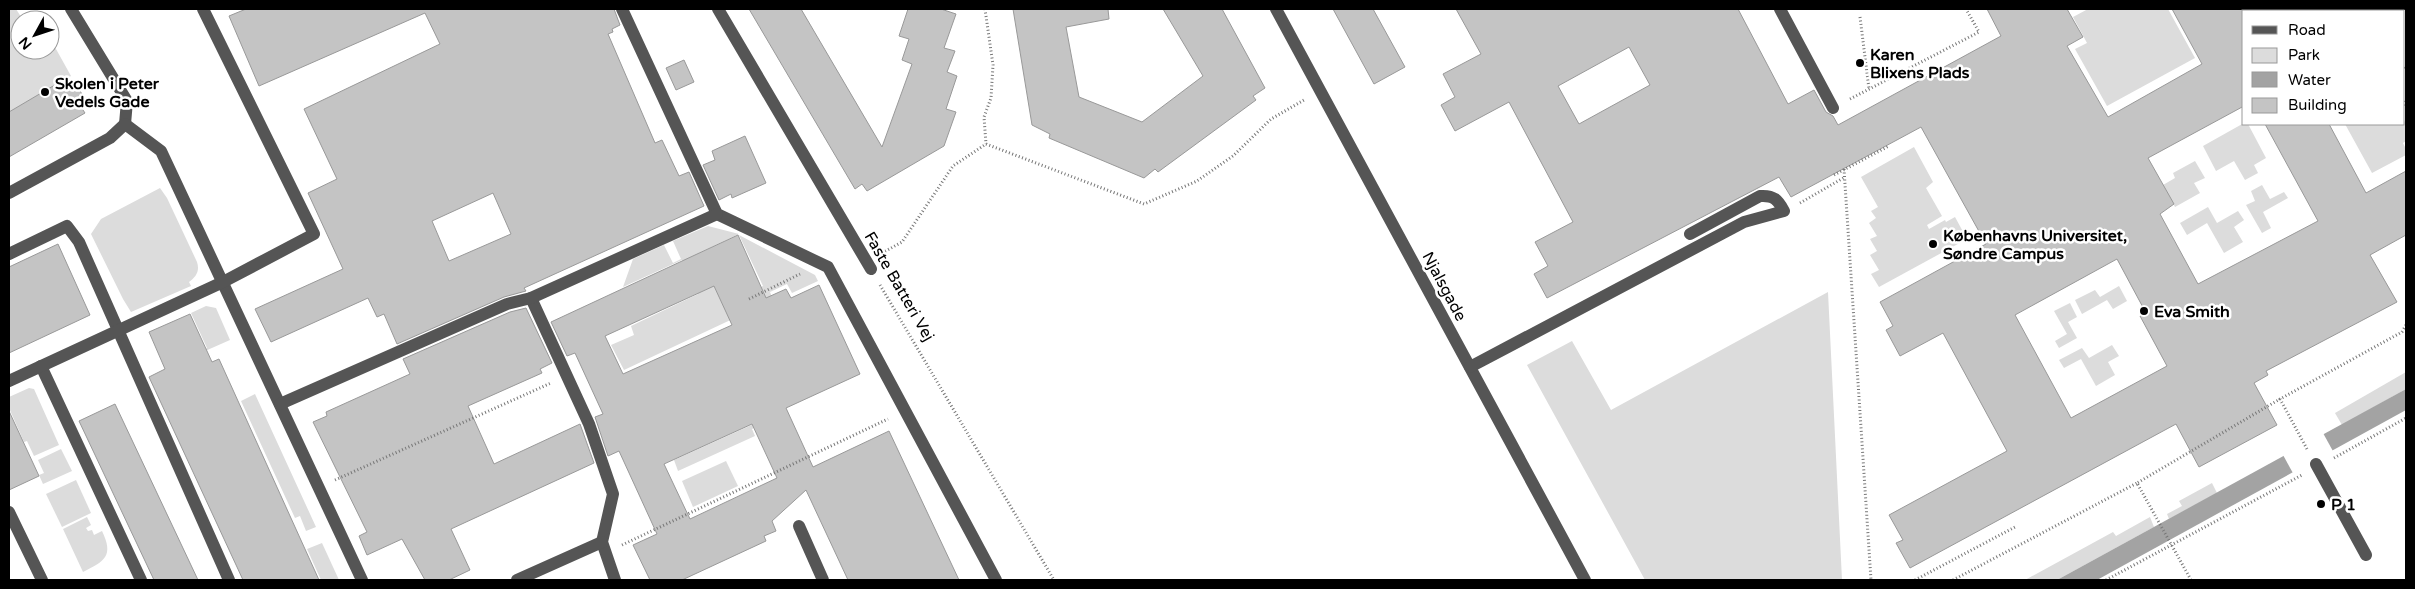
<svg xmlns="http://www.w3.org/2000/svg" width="2415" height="589" font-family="'Varela Round',sans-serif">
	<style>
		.green { fill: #dcdcdc }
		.water { fill: #a3a3a3 }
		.pier { fill: #fff }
		.building { fill: #c4c4c4; stroke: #999; fill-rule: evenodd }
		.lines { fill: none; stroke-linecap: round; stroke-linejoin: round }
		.path { stroke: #777; stroke-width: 3; stroke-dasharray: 1 2.5; stroke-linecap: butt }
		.minor { stroke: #555; stroke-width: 12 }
		.poi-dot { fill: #000; stroke: #fff; stroke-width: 2 }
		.labels { text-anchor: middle; stroke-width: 5; stroke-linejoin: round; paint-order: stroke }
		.poi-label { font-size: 16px; font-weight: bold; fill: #000; stroke: #fff; text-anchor: start }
		.street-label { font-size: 16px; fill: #000; stroke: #fff }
	</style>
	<rect width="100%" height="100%" fill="#fff"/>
	<g class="green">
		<polygon points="9,9 16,9 23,20 20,20 20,50 50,50 51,40 71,76 9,112"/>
		<polygon points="2088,9 2168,9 2195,58 2107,106 2075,49 2087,43 2073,17"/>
		<polygon points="2404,120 2406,124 2406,141 2403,143 2406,149 2406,155 2372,173 2345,124 2404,124"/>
		<polygon points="2244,123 2248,124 2266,158 2254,165 2258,173 2245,180 2234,161 2216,171 2203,146"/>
		<polygon points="1914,147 1933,182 1926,188 1942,216 1927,225 1929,229 1945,220 1946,222 1955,217 1967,239 1879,287 1871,274 1879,270 1870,255 1877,251 1870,239 1877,236 1869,223 1876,218 1871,211 1878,207 1861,177"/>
		<polygon points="2195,161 2205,178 2194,183 2200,193 2175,207 2163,185 2175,178 2173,173"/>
		<polygon points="2262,185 2270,199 2284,192 2288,198 2263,212 2271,228 2262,233 2246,205 2255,201 2251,191"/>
		<path d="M160,188L167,198L197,262C200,271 196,277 189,282L191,286L131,312L123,299L91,234L101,219Z"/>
		<polygon points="2208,207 2217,223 2238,211 2244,220 2234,227 2243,242 2224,253 2207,223 2187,235 2180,223"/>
		<polygon points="708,226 739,234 699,253 723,305 763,286 739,235 815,275 818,281 792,293 787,284 770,292 773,300 624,370 611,345 634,335 631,326 698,294 682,260 623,287 633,259 664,245 673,263 681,259 673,241"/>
		<polygon points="2119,286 2127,301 2113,309 2107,300 2082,314 2075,300 2095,290 2100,297"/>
		<polygon points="1828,292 1842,580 1645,580 1527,365 1572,341 1611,410"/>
		<polygon points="2070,303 2077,317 2068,322 2077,338 2059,348 2055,341 2067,334 2054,311"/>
		<polygon points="206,306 216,308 230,340 196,355 207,348 191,313"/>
		<polygon points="2112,345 2119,356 2108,362 2115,375 2096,386 2081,359 2064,368 2059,360 2082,348 2089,358"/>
		<polygon points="2406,372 2406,389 2342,425 2335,413"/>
		<polygon points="29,388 34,389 59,445 34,456 27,441 24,442 9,408 9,397"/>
		<polygon points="255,394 316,527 306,531 300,516 295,518 241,401"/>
		<polygon points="756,423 757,426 752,429 755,436 678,471 674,460"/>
		<polygon points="61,449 72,471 43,484 39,475 44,473 38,460"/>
		<polygon points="726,461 738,486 693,507 682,481"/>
		<polygon points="76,480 91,513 62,527 46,494"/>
		<polygon points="2212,483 2217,493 2169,519 2167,514 2182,506 2179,501"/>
		<path d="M87,517L91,525L86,528L88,531L92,530L94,535L102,531C114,556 105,561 83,572L63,529Z"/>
		<polygon points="2150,517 2154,527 2057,580 2025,580 2113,532 2116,536"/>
		<polygon points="322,543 339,580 321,580 307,549"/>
	</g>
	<polygon class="water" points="2406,389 2406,410 2097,580 2057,580"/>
	<polygon class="pier" points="2323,433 2334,453 2294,475 2283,455"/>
	<g class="building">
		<path d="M246,9H614L620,25L612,29L613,32L608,34L655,143L662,140L679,176L689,172L704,206L524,288L526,291L504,297L397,344L384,314L377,317L368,298L271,342L255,309L343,269L308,193L337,179L304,109L440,44L425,13L259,86L229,16ZM493,193L511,234L449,261L432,221Z"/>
		<polygon points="749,9 801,9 882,147 912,64 902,60 909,39 899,36 908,9 941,9 956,14 944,48 955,51 947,72 957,76 946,109 956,112 944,146 867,191 862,184 855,189"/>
		<polygon points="1013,9 1108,9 1109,19 1066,27 1079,97 1142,122 1203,76 1163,9 1222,9 1265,88 1253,96 1256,100 1158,172 1155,169 1144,178 1049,138 1050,134 1032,125"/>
		<polygon points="1333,9 1373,9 1405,67 1374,84"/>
		<path d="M1456,9H1738L1788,104L1814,90L1826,112L1833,116L1838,125L2001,36L1987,9H2067L2083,37L2067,46L2108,117L2202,64L2172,9H2244V106L2148,158L2174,204L2160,214L2198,284L2318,221L2265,124H2329L2366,193L2406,171V235L2370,255L2397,302L2266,371L2268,375L2254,383L2277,425L2199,467L2176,424L1910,568L1896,543L1903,540L1889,515L2007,451L1943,333L1900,356L1886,330L1893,326L1880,302L1986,244L1921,127L1791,197L1779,177L1547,298L1534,274L1548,266L1535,242L1573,222L1509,102L1455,131L1441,105L1455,97L1443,74L1481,54ZM1629,47L1650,85L1579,124L1558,86ZM2117,259L2146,313L2140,316L2167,366L2071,418L2015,315Z"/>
		<polygon points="684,60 694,82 676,90 666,68"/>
		<polygon points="65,79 69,85 75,82 87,103 81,107 85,113 9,157 9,112"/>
		<polygon points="745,136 766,183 732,198 731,194 719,200 703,165 715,160 712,151"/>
		<path d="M738,235L766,298L786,289L791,298L819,285L860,374L786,408L813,467L889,431L959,580H848L806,490L772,521L776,531L764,536L766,541L682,580H650L633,545L657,534L619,451L608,456L595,417L603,414L575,353L567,356L551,322ZM714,286L732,325L623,374L605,336ZM752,424L777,478L690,519L664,464Z"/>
		<polygon points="58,244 90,315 9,353 9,267"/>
		<polygon points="526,308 552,363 540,369 542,373 468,406 494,464 580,424 594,463 451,529 470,570 449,580 425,580 402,539 367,555 359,536 367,532 313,422 327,416 326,412 410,374 403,359 510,312"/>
		<polygon points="190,314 212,362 219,359 319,580 243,580 149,377 165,369 149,332"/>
		<polygon points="115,404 198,580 154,580 79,421"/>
		<polygon points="9,411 39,476 9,490"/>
	</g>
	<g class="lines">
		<g class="path">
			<polyline points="985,9 993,65 991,98 984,117 986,144"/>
			<polyline points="2368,9 2369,11"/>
			<polyline points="1860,17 1869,89"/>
			<polyline points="2404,68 2406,66"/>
			<polyline points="1850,99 1979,32 1966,9"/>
			<polyline points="2404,101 2406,106"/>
			<polyline points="986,144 1144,204 1197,181 1233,156 1271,119 1304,100"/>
			<polyline points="1844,169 1871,580"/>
			<polyline points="1834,175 1889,146"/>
			<polyline points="1800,203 1845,177"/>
			<polyline points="882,253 902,242 953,166 986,144"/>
			<polyline points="880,285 1054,580"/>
			<polyline points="749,299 800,274"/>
			<polyline points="2307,449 2280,399 2402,332 2406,325"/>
			<polyline points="2334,458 2406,418"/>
			<polyline points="335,480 551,383"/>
			<polyline points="622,545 888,419"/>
			<polyline points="1915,580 2015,527"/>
			<polyline points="1953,580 2137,483"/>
			<polyline points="2106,580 2302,475"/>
			<polyline points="2191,580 2137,483 2280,399"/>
		</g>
		<g class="minor">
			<polyline points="71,9 127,101 125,124"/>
			<polyline points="622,9 717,214 828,267 996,580"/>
			<polyline points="718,9 871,269"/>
			<polyline points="1276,9 1585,580"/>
			<polyline points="1780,9 1833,108"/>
			<polyline points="125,124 161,151 362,580"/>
			<polyline points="9,193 110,138 125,124"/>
			<polyline points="9,254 67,226 79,242 229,580"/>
			<polyline points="531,298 589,424 613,494 602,542 615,580"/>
			<polyline points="41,366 141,580"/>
			<path d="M1470,367L1744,222L1784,211C1778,200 1774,195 1760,196L1690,234"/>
			<polyline points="9,381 223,282 314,234 203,9"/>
			<polyline points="280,404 507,304 531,298 717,214"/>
			<polyline points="2316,464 2366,555"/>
			<polyline points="9,512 42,580"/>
			<polyline points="799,526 823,580"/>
			<polyline points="517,580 602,542"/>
		</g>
	</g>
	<g class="poi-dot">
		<circle cx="1860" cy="63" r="5"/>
		<circle cx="45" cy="92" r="5"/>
		<circle cx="1933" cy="244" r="5"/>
		<circle cx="2144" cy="311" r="5"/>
		<circle cx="2321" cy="504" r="5"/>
	</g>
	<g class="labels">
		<g class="poi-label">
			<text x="1870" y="60">Karen<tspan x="1870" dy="18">Blixens Plads</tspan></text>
			<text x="55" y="89">Skolen i Peter<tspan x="55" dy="18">Vedels Gade</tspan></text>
			<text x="1943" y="241">Københavns Universitet,<tspan x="1943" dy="18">Søndre Campus</tspan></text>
			<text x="2154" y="317">Eva Smith</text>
			<text x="2331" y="510">P 1</text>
		</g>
		<g class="street-label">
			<text transform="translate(900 286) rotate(60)" y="6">Faste Batteri Vej</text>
			<text transform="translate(1445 286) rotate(62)" y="6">Njalsgade</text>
		</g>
	</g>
	<rect width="2415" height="589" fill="none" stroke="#000000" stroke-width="20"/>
	<rect x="2242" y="10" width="162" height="115" fill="#ffffff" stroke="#999999"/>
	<rect x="2252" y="26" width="25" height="8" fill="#555555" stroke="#999999"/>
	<text x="2288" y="35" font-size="15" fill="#000000">Road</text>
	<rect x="2252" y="48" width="25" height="15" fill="#dcdcdc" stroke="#999999"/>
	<text x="2288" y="60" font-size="15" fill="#000000">Park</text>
	<rect x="2252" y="72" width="25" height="15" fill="#a3a3a3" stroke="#999999"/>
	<text x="2288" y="85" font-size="15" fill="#000000">Water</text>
	<rect x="2252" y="98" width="25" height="15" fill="#c4c4c4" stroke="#999999"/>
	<text x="2288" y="110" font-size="15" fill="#000000">Building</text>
	<g transform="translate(35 35) rotate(230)"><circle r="24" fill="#ffffff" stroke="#999999"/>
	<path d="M0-4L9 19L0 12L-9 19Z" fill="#000000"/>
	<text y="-8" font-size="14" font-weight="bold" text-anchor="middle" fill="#000000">N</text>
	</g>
</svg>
